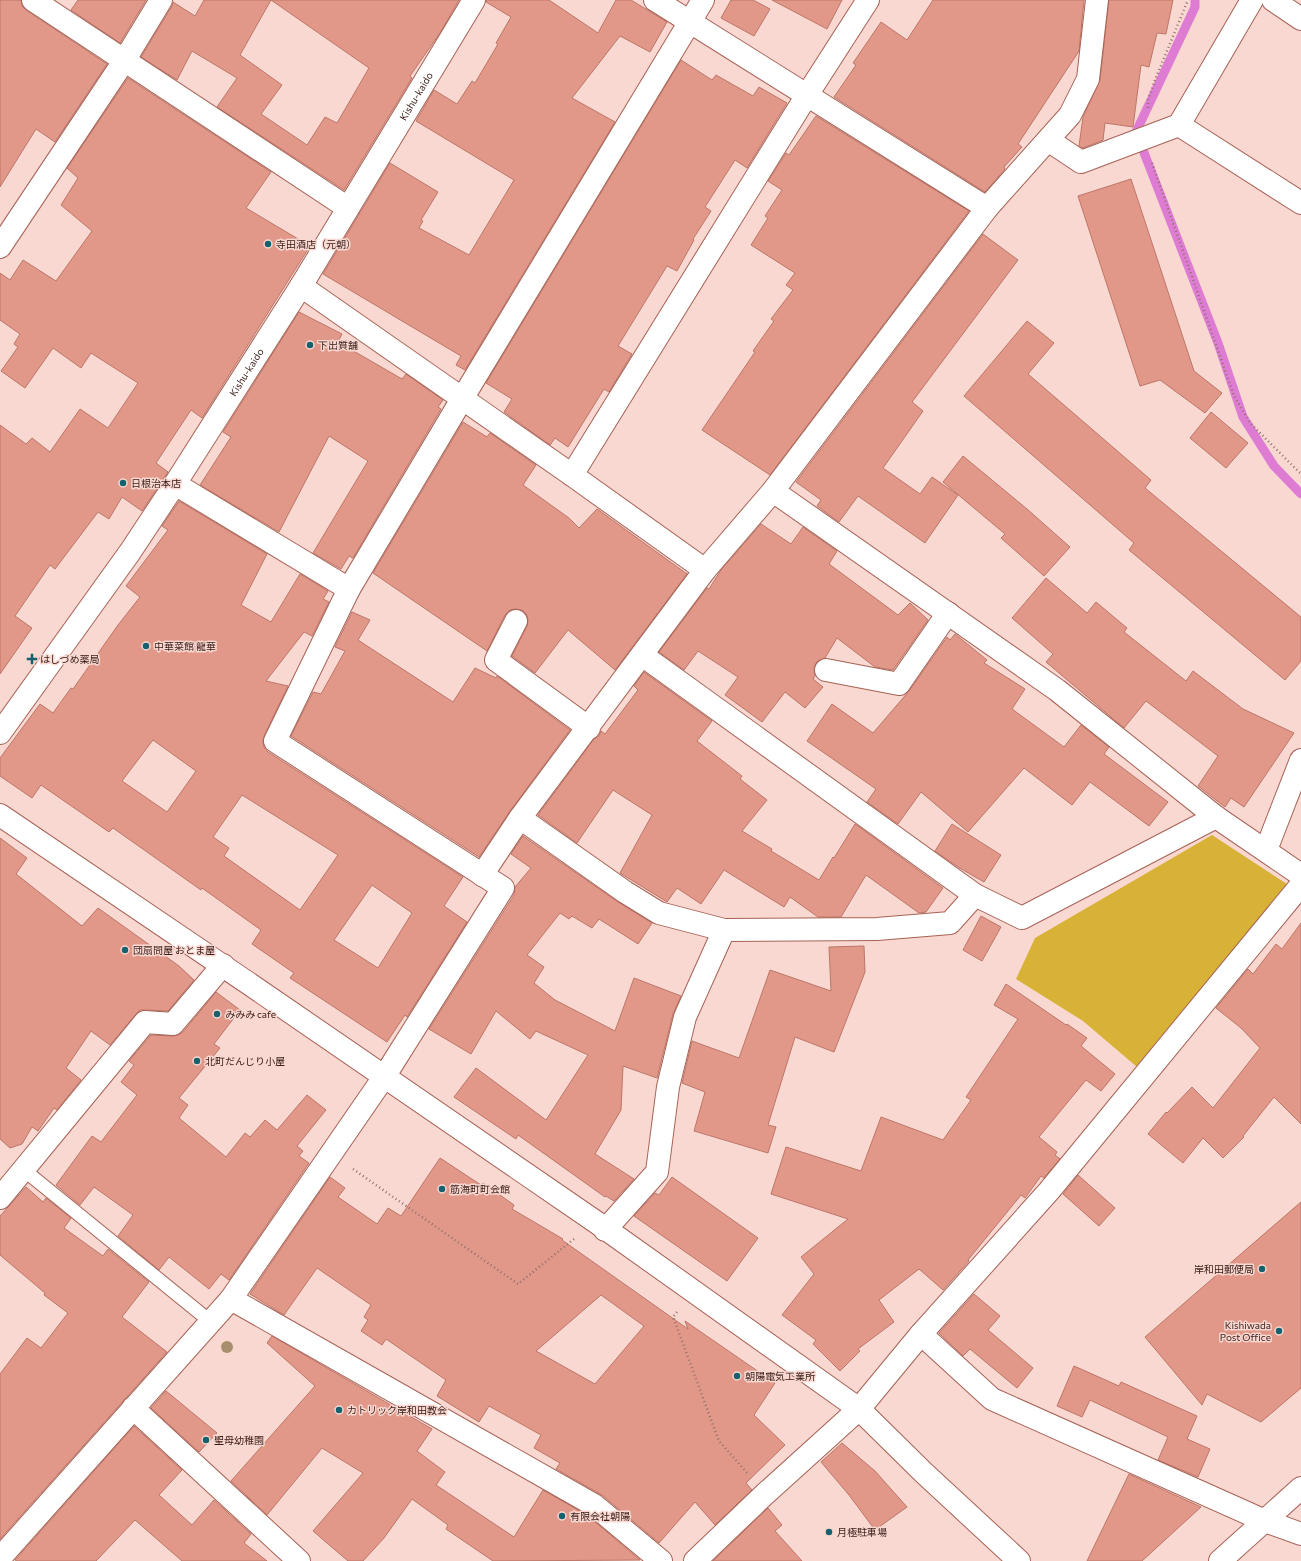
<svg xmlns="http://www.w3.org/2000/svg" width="1301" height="1561" font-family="Commissioner,'Noto Sans JP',sans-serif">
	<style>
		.green { fill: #d7b236 }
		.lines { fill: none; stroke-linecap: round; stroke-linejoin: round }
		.stream { stroke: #de7cd3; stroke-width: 9 }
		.building { fill: #e29889; stroke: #bd7668; fill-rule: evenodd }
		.lane-casing { stroke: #a76255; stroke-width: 15 }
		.street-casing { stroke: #a76255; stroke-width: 24 }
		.secondary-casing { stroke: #a76255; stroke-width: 24 }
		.path { stroke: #90726c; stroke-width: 2.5; stroke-dasharray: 1 3; stroke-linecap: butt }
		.lane { stroke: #fff; stroke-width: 13 }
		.street { stroke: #fff; stroke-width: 22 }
		.secondary { stroke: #fff; stroke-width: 22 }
		.tree { fill: #a78f6d }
		.poi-dot { fill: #15616d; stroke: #f8d8d1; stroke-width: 1.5 }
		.labels { text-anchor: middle; stroke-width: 3; stroke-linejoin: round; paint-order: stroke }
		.street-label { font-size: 10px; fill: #391c17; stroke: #f8d8d1 }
		.poi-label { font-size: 10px; fill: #391c17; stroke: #f8d8d1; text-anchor: start }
	</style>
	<rect width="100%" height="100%" fill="#f8d8d1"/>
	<polygon class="green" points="1212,835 1290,886 1137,1067 1083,1021 1016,979 1035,938"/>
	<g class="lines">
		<polyline class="stream" points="1195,0 1195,7 1136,132 1218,343 1243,417 1274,466 1301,494"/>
	</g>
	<g class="building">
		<polygon points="0,0 21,0 22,6 26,10 107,64 55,142 36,129 0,187"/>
		<polygon points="78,0 146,0 120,43 71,10"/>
		<path d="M204,0H459L440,33L410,76L412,78L344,190L217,107L237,78L192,51L177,80L141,57L172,6L173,2L195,16ZM271,0L369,68L337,123L325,117L307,145L261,114L282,85L240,55Z"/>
		<polygon points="486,0 549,0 598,33 616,0 631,0 667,22 650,52 620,36 572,98 615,122 465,370 456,365 461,356 323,274 390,163 438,192 421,220 423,221 419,228 469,255 514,180 416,121 434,90 457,104 472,81 475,83 498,44 496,43 511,17 486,2"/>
		<polygon points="731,0 753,0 770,9 754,36 721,18"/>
		<polygon points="772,0 842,0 827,29"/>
		<polygon points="933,0 1084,0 1079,51 1018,144 1022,147 1004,167 1005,169 985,192 834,97 856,65 853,63 881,22 907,40"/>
		<polygon points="1109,0 1173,0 1166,34 1157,33 1149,67 1141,65 1133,127 1105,123 1103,140 1083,148 1079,146 1083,117 1100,80"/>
		<polygon points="681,60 712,80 716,75 753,96 759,87 787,103 747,168 735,160 705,207 711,211 693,239 694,240 677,271 667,266 618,346 632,354 609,392 604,389 568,447 555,438 550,445 504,412 512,399 486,383"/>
		<polygon points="128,78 271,172 246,208 310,246 202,418 191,410 156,463 168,472 142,511 122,497 109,519 98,512 55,569 50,565 15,616 32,628 0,674 0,425 26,444 32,438 50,452 80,409 108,428 138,383 91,353 81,368 53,348 25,388 1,371 18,347 14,344 20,334 0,320 0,273 10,280 23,260 56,281 92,231 61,205 78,178 67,168"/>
		<polygon points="816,116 969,211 770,475 702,430 755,352 753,351 774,321 771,319 793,290 786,285 795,273 751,245 768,218 765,216 782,190 768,181 786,153 789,155"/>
		<polygon points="1131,179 1194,371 1222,393 1205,413 1160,380 1140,386 1078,196"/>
		<polygon points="983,234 1018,260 912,402 923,411 883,468 920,494 932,477 958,495 925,543 858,496 839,522 817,506 821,500 796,482"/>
		<polygon points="299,312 342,334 338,342 402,379 406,374 443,400 438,407 441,409 353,558 349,556 341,569 313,553 368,461 329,436 279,532 200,485 231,437 223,432"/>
		<polygon points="1027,321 1054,343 1028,374 1151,480 1145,488 1301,617 1301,661 1285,680 1129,550 1134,543 964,396"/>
		<polygon points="1211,412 1248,443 1226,468 1190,438"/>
		<polygon points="463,422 487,437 490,433 536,465 523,485 569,518 579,528 597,509 687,574 615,670 568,630 535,673 512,656 527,626 528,621 527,615 522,610 515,609 510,610 505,615 487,651 373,573"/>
		<polygon points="963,456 1027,509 1070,547 1044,576 1001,538 1005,534 943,482"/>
		<path d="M179,501L267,554L241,605L271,622L300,574L328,591L323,599L329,602L312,636L304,632L266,681L288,686L264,736L263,742L264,747L268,752L463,877L444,906L467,922L407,1017L405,1015L387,1042L290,978L294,973L252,944L261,930L202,888L201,890L113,828L109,832L41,785L32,798L0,776V758L40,704L53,713L71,688L73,689L118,625L140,597L126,586L168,530L162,526ZM153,740L196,771L167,812L122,781ZM242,795L338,855L300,910L224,856L229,848L213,837ZM372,885L412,913L378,968L334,940Z"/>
		<polygon points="761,524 791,544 803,527 837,551 829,564 898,615 910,603 928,620 893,670 875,667 837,638 825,658 817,662 814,667 815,676 813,679 823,687 805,708 785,692 762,722 725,695 738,677 698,651 684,670 659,652 707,588 709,589 721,570"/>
		<polygon points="1046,578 1087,613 1096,602 1127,628 1124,632 1186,681 1193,671 1243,709 1294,733 1244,807 1231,798 1225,807 1198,786 1218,756 1146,701 1124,728 1046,662 1053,654 1012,618"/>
		<polygon points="352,612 370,620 358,640 453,702 475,668 496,678 497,676 570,730 510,811 479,857 291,736 313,692 321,694 345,651 335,647"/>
		<polygon points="955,634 987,660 984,663 1025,689 1012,709 1064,747 1081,725 1109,747 1104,754 1168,802 1149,826 1090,782 1072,805 1024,768 968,832 921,792 898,824 867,802 876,789 807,741 832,704 873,733 909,691 947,637 950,640"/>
		<polygon points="644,672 712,721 697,741 742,776 740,779 767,800 742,831 772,849 771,851 819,880 833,857 834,858 855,824 943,888 926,912 919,913 866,875 841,917 818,917 790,897 784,907 724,870 701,904 677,888 667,902 620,873 652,815 613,790 577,843 538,815 594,739 599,736 601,731 605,734 638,690 634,686"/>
		<polygon points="952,824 1001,855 984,882 958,867 935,851"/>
		<polygon points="523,836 618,902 652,923 638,944 599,919 592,928 572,916 569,919 560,913 527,955 544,967 534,983 555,1000 615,1031 634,978 681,996 673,1014 657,1078 623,1066 621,1110 595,1154 634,1179 614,1201 606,1196 605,1197 518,1135 516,1139 454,1097 476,1068 546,1120 588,1055 536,1031 530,1039 496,1011 471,1054 429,1029 514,895 515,887 531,868 511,854"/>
		<polygon points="0,838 27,858 16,874 82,926 98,908 179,966 194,980 168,1011 146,1010 140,1010 136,1014 110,1045 91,1031 66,1068 81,1080 57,1110 54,1108 38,1131 32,1127 22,1144 10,1148 0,1139"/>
		<polygon points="981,916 1001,927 982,961 963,950"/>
		<polygon points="1301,923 1301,1124 1274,1097 1243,1136 1244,1137 1223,1158 1203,1138 1183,1163 1148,1134 1166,1112 1167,1113 1192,1087 1213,1108 1260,1048 1241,1028 1216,1008 1248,969 1253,974 1276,944 1282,949"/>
		<polygon points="864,946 865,972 834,1052 795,1037 768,1125 776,1127 768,1153 694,1131 705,1092 682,1083 692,1041 739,1058 770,970 831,991 829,947"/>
		<polygon points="1006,984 1066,1025 1067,1024 1087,1038 1081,1046 1115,1074 1101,1091 1086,1080 1039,1137 1057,1152 1055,1155 1060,1159 1044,1178 1041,1176 1025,1198 1021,1195 968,1260 969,1261 943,1290 919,1269 879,1300 894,1322 858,1349 860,1351 840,1371 813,1344 816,1340 782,1315 814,1274 801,1257 848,1219 771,1194 786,1147 861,1171 881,1117 943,1140 971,1100 966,1097 1018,1019 994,1005"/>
		<polygon points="216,992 240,1010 214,1044 220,1048 179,1098 188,1105 179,1118 226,1157 245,1133 250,1137 265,1120 277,1130 307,1095 326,1110 297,1146 303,1151 299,1156 309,1163 229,1280 221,1274 209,1289 169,1257 159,1270 118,1236 133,1215 94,1187 80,1205 56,1185 92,1136 101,1142 137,1095 121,1082 134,1065 129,1061 151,1035 172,1036 178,1035 183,1032"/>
		<path d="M440,1158L481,1185L483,1183L514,1205L512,1209L563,1239L562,1240L688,1329L685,1321L775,1383L754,1415L785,1445L746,1483L752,1490L715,1525L695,1502L659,1543L602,1495L556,1469L560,1463L534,1448L541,1435L489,1406L479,1422L437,1396L446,1380L386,1339L382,1345L361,1331L368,1320L364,1317L371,1305L317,1268L284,1315L250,1294L330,1177L345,1188L338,1197L377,1224L388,1208L401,1216ZM601,1295L644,1326L595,1384L536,1351Z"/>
		<polygon points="1078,1175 1115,1208 1099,1226 1063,1194"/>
		<polygon points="672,1177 758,1238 727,1281 634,1216 655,1193 659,1195"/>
		<polygon points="26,1187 43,1202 46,1198 71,1218 64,1228 103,1256 108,1249 149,1282 122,1317 167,1352 0,1539 0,1374 27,1338 41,1348 68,1313 44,1295 45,1293 0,1255 0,1216"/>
		<polygon points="1301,1202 1301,1388 1261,1422 1207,1394 1202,1405 1145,1337"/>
		<polygon points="974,1294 1000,1316 988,1330 1033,1368 1017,1388 970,1349 963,1356 939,1333"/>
		<polygon points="272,1336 432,1429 417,1451 445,1472 436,1485 514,1537 543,1490 587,1515 640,1560 493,1561 446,1529 448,1525 412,1499 384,1538 363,1561 348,1561 313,1531 363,1473 322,1448 267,1515 231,1481 315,1386 267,1343"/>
		<polygon points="1074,1366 1119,1386 1121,1382 1197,1416 1187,1439 1210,1449 1198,1477 1158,1460 1168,1437 1090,1400 1082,1417 1057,1406"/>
		<polygon points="166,1391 217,1433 199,1452 151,1408"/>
		<polygon points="134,1426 182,1470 159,1495 192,1525 214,1500 251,1534 244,1543 267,1561 182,1561 135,1520 96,1561 17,1561 15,1560"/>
		<polygon points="842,1443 875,1471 907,1507 875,1530 849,1495 821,1462"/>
		<polygon points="1129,1474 1201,1507 1142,1561 1087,1561"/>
		<polygon points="768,1508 782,1525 775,1531 802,1561 713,1561"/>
	</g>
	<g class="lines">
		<g class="lane-casing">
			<polyline id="lane" points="24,1170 211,1322"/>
		</g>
		<g class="street-casing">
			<g id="street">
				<polyline points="33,0 348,208"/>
				<polyline points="655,0 987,208 1070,115 1088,79 1097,0"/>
				<polyline points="1252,0 1179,125 1301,203"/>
				<polyline points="1273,0 1301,19"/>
				<polyline points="1048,140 1081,162 1179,125"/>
				<polyline points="0,247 124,61 161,0"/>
				<polyline points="301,286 572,475 705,570"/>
				<polyline points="572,475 807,95 868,0"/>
				<polyline points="175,484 349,589"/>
				<polyline points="773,491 987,208"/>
				<polyline points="516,621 496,660 589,728"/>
				<polyline points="826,670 899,684 948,613"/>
				<path id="s1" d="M0,733L130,552L175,484L301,286L474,0"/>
				<polyline points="520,818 625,892 659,913 724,930 877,929 950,923 975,895 642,655"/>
				<polyline points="1266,850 1301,760"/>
				<polyline points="482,875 520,818 705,570 773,491 1057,690 1216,817 1301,875"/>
				<polyline points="975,895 1022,918 1216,817"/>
				<polyline points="0,1198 145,1022 173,1024 223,965"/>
				<polyline points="605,1230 657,1172 668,1087 685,1017 724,930"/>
				<polyline points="231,1299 594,1505 661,1561"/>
				<polyline points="921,1334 992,1399 1265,1521 1301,1534"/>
				<polyline points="133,1408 299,1561"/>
				<polyline points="0,1558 231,1299 384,1077 503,888 275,741 349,589 462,399 703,0"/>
				<polyline points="695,1561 765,1494 859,1409 921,1334 1049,1191 1301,885"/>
			</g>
		</g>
		<g class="secondary-casing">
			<g id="secondary">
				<polyline points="0,815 251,985 596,1222 859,1409 924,1473 1019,1561"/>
				<polyline points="1220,1561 1301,1488"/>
			</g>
		</g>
		<g class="path">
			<polyline points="1148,108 1148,100 1155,80 1188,0"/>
			<polyline points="1152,163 1234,396 1251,424 1301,474"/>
			<polyline points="353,1169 518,1284 574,1239"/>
			<polyline points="677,1312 673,1317 719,1441 748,1474"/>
		</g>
		<use href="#lane" class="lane"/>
		<use href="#street" class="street"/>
		<use href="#secondary" class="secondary"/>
	</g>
	<circle class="tree" cx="227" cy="1347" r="6"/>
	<g class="poi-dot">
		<circle cx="268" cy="244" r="4"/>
		<circle cx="310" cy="345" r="4"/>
		<circle cx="123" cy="483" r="4"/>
		<circle cx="146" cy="646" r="4"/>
		<path d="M30 653h4v4h4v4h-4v4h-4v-4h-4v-4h4z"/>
		<circle cx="125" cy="950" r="4"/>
		<circle cx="217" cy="1014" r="4"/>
		<circle cx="197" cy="1061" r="4"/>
		<circle cx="442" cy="1189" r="4"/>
		<circle cx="1262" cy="1269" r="4"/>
		<circle cx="1279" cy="1331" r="4"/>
		<circle cx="737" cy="1376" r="4"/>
		<circle cx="339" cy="1410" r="4"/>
		<circle cx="206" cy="1440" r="4"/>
		<circle cx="562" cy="1516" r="4"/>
		<circle cx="829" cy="1532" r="4"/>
	</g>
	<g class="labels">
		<g class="street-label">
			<text dy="4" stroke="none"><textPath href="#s1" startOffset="761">Kishu-kaido</textPath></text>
			<text dy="4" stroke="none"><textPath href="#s1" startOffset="437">Kishu-kaido</textPath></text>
		</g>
		<g class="poi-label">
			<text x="276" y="248">寺田酒店（元朝）</text>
			<text x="318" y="349">下出質舗</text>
			<text x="131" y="487">日根治本店</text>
			<text x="154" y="650">中華菜館 龍華</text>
			<text x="40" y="663">はしづめ薬局</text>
			<text x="133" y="954">団扇問屋 おとま屋</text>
			<text x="225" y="1018">みみみ cafe</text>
			<text x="205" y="1065">北町だんじり小屋</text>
			<text x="450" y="1193">筋海町町会館</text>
			<text x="1254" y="1273" text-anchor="end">岸和田郵便局</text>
			<text x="1271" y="1329" text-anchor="end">Kishiwada<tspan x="1271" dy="12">Post Office</tspan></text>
			<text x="745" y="1380">朝陽電気工業所</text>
			<text x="347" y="1414">カトリック岸和田教会</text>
			<text x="214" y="1444">聖母幼稚園</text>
			<text x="570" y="1520">有限会社朝陽</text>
			<text x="837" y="1536">月極駐車場</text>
		</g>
	</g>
</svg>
